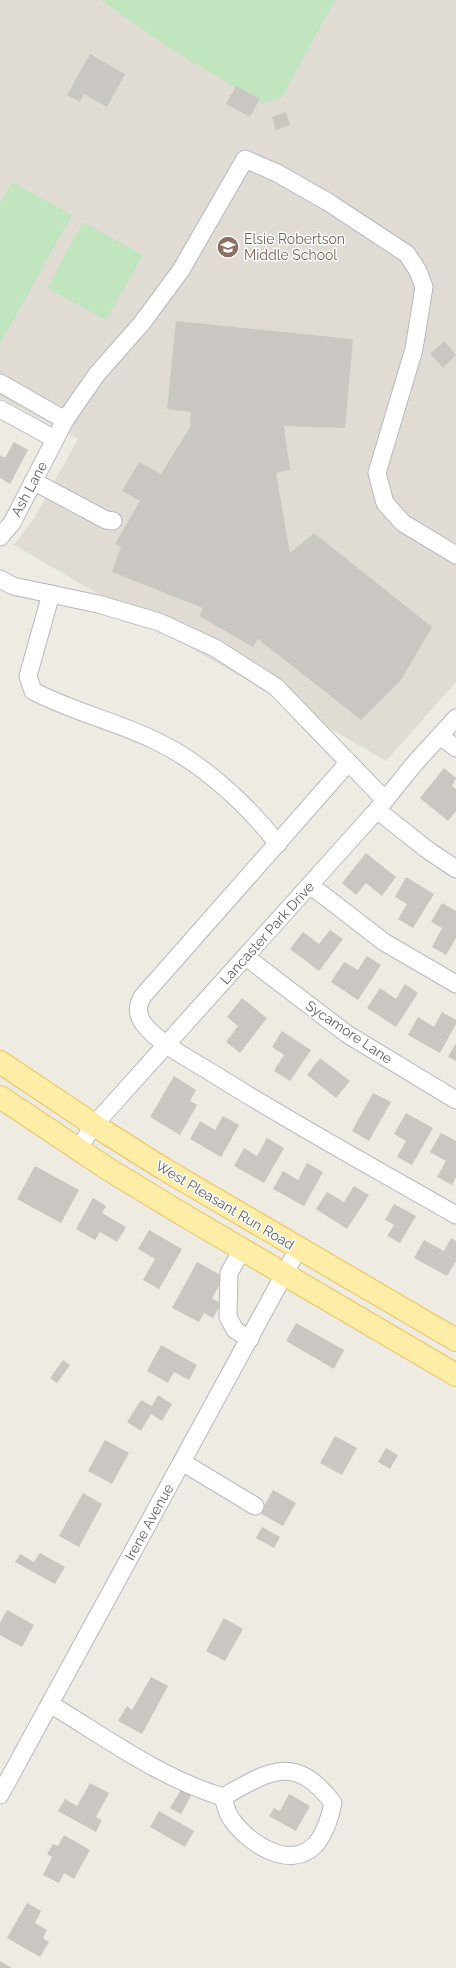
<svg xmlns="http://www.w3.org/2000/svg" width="456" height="1968" font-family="Raleway,sans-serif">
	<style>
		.education { fill: #e0dcd4 }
		.green { fill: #c0e5bf }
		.building { fill: #cac7c2 }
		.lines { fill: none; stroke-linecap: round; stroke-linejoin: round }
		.minor-casing { stroke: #b5b9bd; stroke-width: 19 }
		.major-casing { stroke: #efc05a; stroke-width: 24 }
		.minor { stroke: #fff; stroke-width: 17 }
		.major { stroke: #fdeda7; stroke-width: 22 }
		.labels { text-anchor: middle; stroke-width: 3; stroke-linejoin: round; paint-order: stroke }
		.education-label { font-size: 14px; fill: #785e54; stroke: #fff; text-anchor: start }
		.street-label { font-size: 14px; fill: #5b5f63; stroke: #fff }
	</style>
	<rect width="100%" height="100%" fill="#edebe2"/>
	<polygon class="education" points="0,0 456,0 456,682 386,761 14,545 35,517 78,439 0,397"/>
	<g class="green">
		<polygon points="101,0 335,0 282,97 263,104 169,48"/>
		<polygon points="12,182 72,215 0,344 0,203"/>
		<polygon points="83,222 143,255 106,320 47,288"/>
	</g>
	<g class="building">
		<polygon points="90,54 125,74 107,107 84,94 80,102 67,95"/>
		<polygon points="236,86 260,99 250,117 226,104"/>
		<polygon points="286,112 290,125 276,130 272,117"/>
		<polygon points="176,321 353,339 345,428 284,426 290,470 276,473 290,553 314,533 432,627 401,680 361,720 258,639 253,647 199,616 203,608 112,572 121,547 115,544 140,501 122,491 139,462 161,474 190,427 191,412 167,409"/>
		<polygon points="444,341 456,355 443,368 430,354"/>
		<polygon points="14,442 28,450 10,484 0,478 0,455 5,458"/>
		<polygon points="444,768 456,778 452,786 456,789 456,811 448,821 420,798"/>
		<polygon points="366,853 396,877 382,896 366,883 356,895 342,883"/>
		<polygon points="406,877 434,894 413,928 398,919 407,904 395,897"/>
		<polygon points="442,903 456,911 456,938 446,955 432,947 442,928 431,922"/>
		<polygon points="330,930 343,939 319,971 290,949 303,932 319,944"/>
		<polygon points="367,956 381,965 358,1000 331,982 344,962 358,970"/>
		<polygon points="405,984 418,993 396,1027 367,1008 380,988 396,999"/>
		<polygon points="242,998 267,1018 240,1053 226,1042 238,1026 227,1017"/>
		<polygon points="442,1012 456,1020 456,1024 440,1053 408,1035 418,1017 434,1027"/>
		<polygon points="282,1031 311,1050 290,1081 274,1071 284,1055 272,1047"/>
		<polygon points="456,1043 456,1061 448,1057"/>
		<polygon points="320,1058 350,1081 336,1098 307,1075"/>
		<polygon points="174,1076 196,1090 190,1101 197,1105 180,1135 150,1117"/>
		<polygon points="373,1093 391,1102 369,1141 352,1131"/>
		<polygon points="406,1113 433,1128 412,1165 397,1157 406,1141 394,1134"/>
		<polygon points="223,1116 239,1125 221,1157 190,1139 200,1121 215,1130"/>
		<polygon points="441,1133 456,1141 456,1177 452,1185 437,1177 446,1161 430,1152"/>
		<polygon points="267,1138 284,1148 264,1183 234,1166 244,1148 257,1156"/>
		<polygon points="307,1163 323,1172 304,1206 273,1189 283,1171 298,1180"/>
		<polygon points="35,1166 79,1190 61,1223 17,1199"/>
		<polygon points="354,1186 369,1195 347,1229 316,1209 327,1192 344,1202"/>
		<polygon points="93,1198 106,1206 102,1213 126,1227 117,1242 100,1232 95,1240 76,1229"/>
		<polygon points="394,1204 416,1216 400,1243 387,1236 394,1225 385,1220"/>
		<polygon points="149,1230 182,1249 159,1289 143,1280 155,1259 138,1249"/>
		<polygon points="451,1238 456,1241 456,1261 447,1276 414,1258 424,1240 444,1251"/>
		<polygon points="197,1262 224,1277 212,1298 221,1304 213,1318 204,1313 199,1322 172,1308"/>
		<polygon points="296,1323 344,1350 334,1369 286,1341"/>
		<polygon points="161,1345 197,1365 189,1380 174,1372 168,1383 147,1371"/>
		<polygon points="63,1360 70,1365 57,1383 50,1378"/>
		<polygon points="158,1395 172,1404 162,1421 151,1414 141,1431 127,1422 141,1400 152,1406"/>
		<polygon points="335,1436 357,1448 342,1475 320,1463"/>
		<polygon points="105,1440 129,1453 112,1484 88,1471"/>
		<polygon points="386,1448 398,1455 390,1469 378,1462"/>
		<polygon points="273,1490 296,1503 283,1526 260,1513"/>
		<polygon points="83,1493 102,1504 79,1547 59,1536"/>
		<polygon points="262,1527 280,1537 274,1548 256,1538"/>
		<polygon points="40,1553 65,1567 55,1584 15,1562 20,1554 34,1562"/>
		<polygon points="7,1610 34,1625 22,1647 0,1635 0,1623"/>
		<polygon points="224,1618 243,1629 225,1661 206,1651"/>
		<polygon points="151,1677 168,1686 142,1734 118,1721 127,1706 132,1710"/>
		<polygon points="90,1783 109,1793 96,1817 102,1820 96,1832 58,1811 65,1799 77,1806"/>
		<polygon points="182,1788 192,1794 181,1814 170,1808"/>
		<polygon points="289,1794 310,1806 296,1831 269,1816 274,1808 280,1811"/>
		<polygon points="159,1811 194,1831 185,1847 150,1827"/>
		<polygon points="64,1835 90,1850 74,1879 64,1873 59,1883 43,1875 52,1857 47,1854 53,1844 58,1846"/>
		<polygon points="27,1903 41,1911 35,1923 47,1930 43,1938 49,1942 40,1957 7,1938"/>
		<polygon points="0,1961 12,1968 0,1968"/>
	</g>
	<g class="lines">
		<g class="minor-casing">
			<g id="minor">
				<polyline points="0,383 65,420"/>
				<polyline points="0,409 55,439"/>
				<polyline points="33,481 106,520 113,521"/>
				<polyline points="0,537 12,523 65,420 97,374 142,323 181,270 245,159 277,173 328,202 407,254 418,271 424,287 414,349 377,473 385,503 403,523 456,555"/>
				<polyline points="0,579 13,586 98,604 159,622 215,648 276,687 385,800"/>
				<path d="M51,594L28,676L33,691C71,711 114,721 154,740C200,761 247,804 278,844"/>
				<polyline points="440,736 456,748"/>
				<path d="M348,763L142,997C137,1007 137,1014 143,1023C158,1044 195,1062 217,1076C295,1125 376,1169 456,1215"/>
				<polyline points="377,810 429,851 456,869"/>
				<polyline points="310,885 384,942 456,984"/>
				<polyline points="246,957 347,1034 456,1100"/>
				<polyline points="78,1149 94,1125 377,810 415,763 456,718"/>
				<polyline points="242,1250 229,1273 228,1317 235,1330 250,1339"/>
				<polyline points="182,1462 255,1506"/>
				<path d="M50,1704C105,1737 160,1778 223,1797C269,1771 295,1753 333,1803C330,1817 325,1834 315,1845C290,1871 248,1843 232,1820C227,1814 225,1804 223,1797"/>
				<polyline points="0,1795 298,1249"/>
			</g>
		</g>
		<g class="major-casing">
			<g id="major">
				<polyline points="0,1062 94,1125 164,1169 456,1340"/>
				<polyline points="0,1097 108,1169 177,1211 456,1375"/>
			</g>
		</g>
		<use href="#minor" class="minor"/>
		<use href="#major" class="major"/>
	</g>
	<defs>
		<g id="school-disc" transform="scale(1.15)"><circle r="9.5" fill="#8d6e63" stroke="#fff"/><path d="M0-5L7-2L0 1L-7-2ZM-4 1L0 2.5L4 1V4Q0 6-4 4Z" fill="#fff"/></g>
	</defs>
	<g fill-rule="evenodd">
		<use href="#school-disc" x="228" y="247"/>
	</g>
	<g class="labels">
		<g class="education-label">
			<text x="244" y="244">Elsie Robertson<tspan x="244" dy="16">Middle School</tspan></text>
		</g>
		<g class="street-label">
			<text transform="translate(29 489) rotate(-62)" y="5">Ash Lane</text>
			<text transform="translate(267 933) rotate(-48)" y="5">Lancaster Park Drive</text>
			<text transform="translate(349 1032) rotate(34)" y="5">Sycamore Lane</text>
			<text transform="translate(225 1205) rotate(31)" y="5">West Pleasant Run Road</text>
			<text transform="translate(149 1522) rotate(-61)" y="5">Irene Avenue</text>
		</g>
	</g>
</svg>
